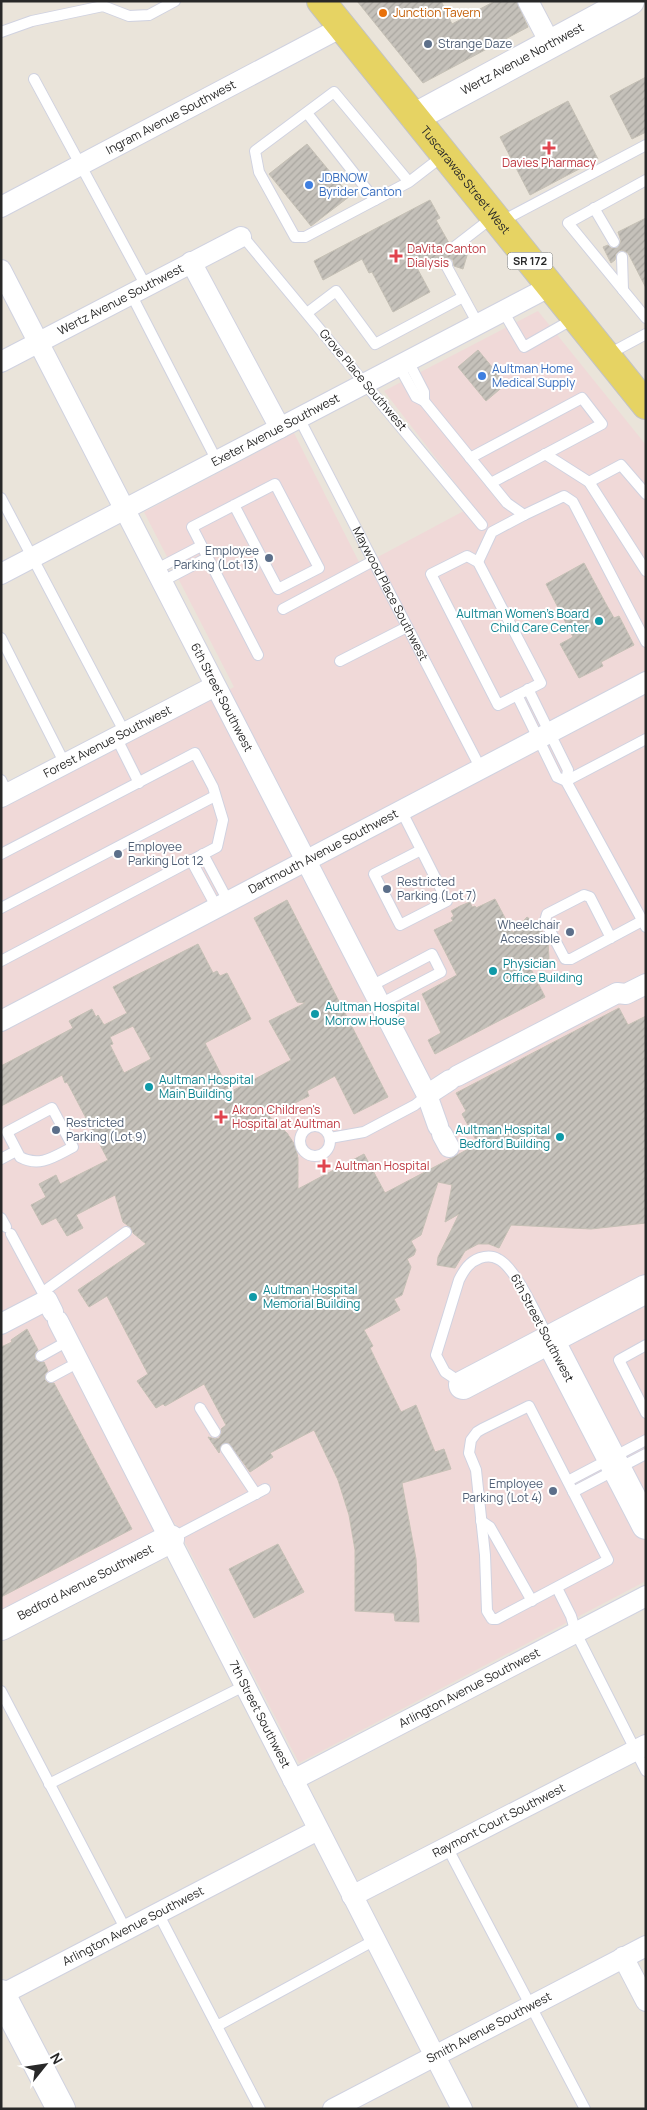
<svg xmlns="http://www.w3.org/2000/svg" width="647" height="2110" font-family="Manrope,sans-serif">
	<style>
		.medical { fill: #f0d9d8 }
		.building { fill: url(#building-hatch); stroke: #c5c0b5; fill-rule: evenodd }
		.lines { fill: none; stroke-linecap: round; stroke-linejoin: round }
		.lane-casing { stroke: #d0d2e0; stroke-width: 12 }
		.street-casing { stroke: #d0d2e0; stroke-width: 22 }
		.secondary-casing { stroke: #d0d2e0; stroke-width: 30 }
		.primary-casing { stroke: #c3c3c3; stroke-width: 30 }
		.lane { stroke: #fff; stroke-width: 10 }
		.street { stroke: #fff; stroke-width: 20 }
		.secondary { stroke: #fff; stroke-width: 28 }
		.primary { stroke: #e6d363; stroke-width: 28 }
		.food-dot { fill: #e8710a; stroke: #fff; stroke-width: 2 }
		.service-dot { fill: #5c6f8a; stroke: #fff; stroke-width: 2 }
		.health-dot { fill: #e0444e; stroke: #fff; stroke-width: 2 }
		.shop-dot { fill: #3f7fe0; stroke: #fff; stroke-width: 2 }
		.culture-dot { fill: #0f9aa8; stroke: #fff; stroke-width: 2 }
		.labels { text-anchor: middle; stroke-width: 4; stroke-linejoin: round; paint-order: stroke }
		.shield { fill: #fff; stroke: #686868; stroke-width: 1 }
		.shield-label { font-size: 11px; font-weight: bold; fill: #282828 }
		.food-label { font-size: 12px; fill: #c56008; stroke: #fff; text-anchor: start }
		.service-label { font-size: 12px; fill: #4e5e75; stroke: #fff; text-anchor: start }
		.street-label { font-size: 12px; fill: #282828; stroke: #fff }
		.health-label { font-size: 12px; fill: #be3a42; stroke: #fff; text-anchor: start }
		.shop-label { font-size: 12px; fill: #366cbe; stroke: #fff; text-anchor: start }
		.culture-label { font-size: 12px; fill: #0d838f; stroke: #fff; text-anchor: start }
	</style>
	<defs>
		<pattern id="building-hatch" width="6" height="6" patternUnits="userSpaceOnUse" patternTransform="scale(1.25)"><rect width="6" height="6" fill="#c5c1ba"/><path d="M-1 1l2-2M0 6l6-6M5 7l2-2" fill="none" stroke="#a9a6a0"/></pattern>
	</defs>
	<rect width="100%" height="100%" fill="#eae4da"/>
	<polygon class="medical" points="538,311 646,445 646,1581 299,1763 175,1523 1,1614 1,809 234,687 144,512 294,433 361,566 473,506 384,391"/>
	<g class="building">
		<polygon points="357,1 441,1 452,24 495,1 516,1 528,27 423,83"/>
		<polygon points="646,77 646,132 632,139 610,96"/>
		<polygon points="568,101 598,159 530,195 500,137"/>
		<polygon points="307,144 350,196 311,226 269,174"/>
		<polygon points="430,200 440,218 436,220 449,243 447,246 447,252 453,255 461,250 468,252 463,269 454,266 453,260 447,257 441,262 435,260 434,262 410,255 430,292 393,312 372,272 369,273 362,259 323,280 314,261"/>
		<polygon points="646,218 646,288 628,253 622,250 619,251 616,254 615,260 611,263 603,247 608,245 611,248 618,248 621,241 618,232"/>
		<polygon points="478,350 506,384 486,401 458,367"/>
		<polygon points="584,563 606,604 614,618 619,616 634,645 601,662 603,666 579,678 560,644 573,637 546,584"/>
		<polygon points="495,899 513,933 527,917 538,925 548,941 549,959 530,967 545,997 435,1054 428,1040 441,1033 422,994 457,975 434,930 453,921 451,918 454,916 451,911 460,906 470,902 472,907 475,906 476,908"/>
		<path d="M287,900L388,1097L354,1114L335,1076L307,1091L309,1096L269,1116L287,1133L295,1145L298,1158V1189L364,1154L385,1193L478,1144L462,1114L466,1111L456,1093L619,1008L628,1025L646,1016V1223L591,1229L511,1225L499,1248L489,1244H478L465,1251L455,1268L437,1265L438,1257L459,1214L445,1222L452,1185L438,1182L421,1235L411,1241L416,1250L414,1255L407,1259L411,1267L402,1295L394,1299L400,1310L364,1330L373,1346L370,1348L401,1412L416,1405L435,1452L444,1449L451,1469L402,1483L416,1559L419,1622L395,1621L394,1613L355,1611V1550L349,1515L338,1480L314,1430L270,1453L273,1457L250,1472L229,1443L222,1444L219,1453L208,1437L215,1439L219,1438L222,1432L221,1429L226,1425L204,1384L165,1406L163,1404L156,1408L137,1381L148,1374L107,1296L89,1307L78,1290L146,1244L133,1233L131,1228L123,1222L115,1195L76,1215L83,1228L67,1236L56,1218L42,1225L31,1205L46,1197L39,1184L56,1175L60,1184L108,1160L67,1082L65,1083L62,1075L1,1106V1066L73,1028L69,1021L92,1009L96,1017L98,1015L104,1025L127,1013L113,987L198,944L213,973L217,971L220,976L227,973L251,1019L205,1043L230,1092L291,1060L269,1021L305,1003L297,1002L254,918ZM133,1026L151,1059L124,1073L110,1045L113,1044L110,1037Z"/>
		<polygon points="27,1329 38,1350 35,1353 35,1359 38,1362 44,1362 48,1371 45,1374 45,1380 48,1383 54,1383 132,1529 1,1597 1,1347 12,1342 11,1340"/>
		<polygon points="278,1544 304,1592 254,1618 229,1569"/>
	</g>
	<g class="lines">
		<g class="lane-casing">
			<g id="lane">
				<polyline points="1,32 32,21 103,6 129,16 149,15 175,1"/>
				<polyline points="34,79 146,286"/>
				<polyline points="307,113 375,200"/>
				<polyline points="646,180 568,223 646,318"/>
				<polyline points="409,182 305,237 295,237 259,172 255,151 334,92 409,182 444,155"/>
				<polyline points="594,208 614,242"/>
				<polyline points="500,222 646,145"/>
				<polyline points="241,237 245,239 482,525"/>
				<polyline points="453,248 493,217"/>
				<polyline points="622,257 623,290"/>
				<polyline points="447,264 447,267 478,324"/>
				<polyline points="131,294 217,461"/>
				<polyline points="503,311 524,347 575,318"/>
				<polyline points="307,313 336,291 375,344 463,297"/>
				<polyline points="607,355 646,334"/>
				<polyline points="408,361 424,392 424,401"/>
				<polyline points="399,366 416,397 424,401 507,503 524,515 564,496 573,502 646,642"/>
				<path id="s1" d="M299,418L481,769"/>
				<polyline points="545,454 589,482 646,571"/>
				<polyline points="470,458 582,398 602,424 491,483"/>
				<polyline points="589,482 621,465 646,494"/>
				<polyline points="1,498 125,733"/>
				<polyline points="234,505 278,589 319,568 275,484 192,527 258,655"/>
				<polygon points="467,556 478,562 541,683 498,705 431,574"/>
				<polyline points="478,562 492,532 524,515"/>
				<polyline points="155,570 201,546"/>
				<polyline points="161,582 207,558"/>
				<polyline points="283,609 373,561"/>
				<polyline points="1,638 65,764"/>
				<polyline points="340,661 407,627"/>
				<polyline points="528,689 568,770 566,781"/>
				<polyline points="517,695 557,777 566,781 646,927"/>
				<polyline points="116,737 139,783"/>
				<polyline points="1,780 8,794"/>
				<polyline points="566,781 646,739"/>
				<polyline points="401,810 447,901 400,925 374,874 421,850"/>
				<polyline points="1,854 195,753 213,787 223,820 217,847 1,961"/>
				<polyline points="203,854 228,901"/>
				<polyline points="191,860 217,908"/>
				<polyline points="1,908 215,796"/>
				<polyline points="611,938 590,897 584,895 547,914 545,921 565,959 571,959 642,921"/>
				<polyline points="371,986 432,954 441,972 380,1004"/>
				<path d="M52,1108L73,1147C55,1156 40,1168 20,1157L7,1132Z"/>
				<circle cx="315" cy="1141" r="15"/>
				<polyline points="330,1138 364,1132 415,1105 427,1095"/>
				<polyline points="1,1159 16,1151"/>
				<polyline points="1,1218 6,1227"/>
				<polyline points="11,1234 45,1297"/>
				<polyline points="43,1292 126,1232"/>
				<polyline points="646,1345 619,1360 646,1413"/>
				<polyline points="41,1356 68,1341"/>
				<polyline points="51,1377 79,1362"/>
				<path d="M463,1384L445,1372L436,1355L459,1280C464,1270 469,1262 480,1258C486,1256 493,1256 498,1259C516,1267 539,1321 549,1339"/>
				<polygon points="529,1406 608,1560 506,1614 497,1619 492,1619 487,1611 485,1555 476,1470 469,1453 471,1440 477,1432 482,1429"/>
				<polyline points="200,1408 215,1432"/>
				<polyline points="226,1449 256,1494"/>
				<polyline points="568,1481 646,1440"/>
				<polyline points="573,1492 646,1454"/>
				<polyline points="481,1521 490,1527 532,1601"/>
				<polyline points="170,1539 265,1489"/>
				<polyline points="557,1588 571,1616 576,1633 646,1771"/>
				<polyline points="1,1691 126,1930"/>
				<polyline points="49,1784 244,1686"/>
				<polyline points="447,1847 585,2109"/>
				<polyline points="158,1913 260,2109"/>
				<polyline points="217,2026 375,1940"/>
			</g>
		</g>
		<g class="street-casing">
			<g id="street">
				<polyline points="528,1 550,43"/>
				<path id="s2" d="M1,207L342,27"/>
				<polyline points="191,262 280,428"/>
				<path id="s3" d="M1,270L427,1095L438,1126"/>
				<path id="s4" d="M1,362L241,237"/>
				<path id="s5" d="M1,574L551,286"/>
				<path id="s6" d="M1,797L215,686"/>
				<path id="s7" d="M1,1021L646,682"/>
				<polyline points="457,1076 617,993 626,994 646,984"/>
				<polyline points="427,1095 450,1080"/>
				<polyline points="442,1134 449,1147"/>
				<path id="s8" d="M58,1321L462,2109"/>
				<polyline points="1,1324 47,1300 53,1312"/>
				<path id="s9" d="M293,1780L646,1596"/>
				<path id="s10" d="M352,1896L646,1745"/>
				<polyline points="623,1957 646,2001"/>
				<path id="s11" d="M1,1995L318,1830"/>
				<path id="s12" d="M333,2109L646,1946"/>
			</g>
		</g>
		<g class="secondary-casing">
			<g id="secondary">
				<path id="s13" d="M415,117L630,1"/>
				<polyline points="550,1340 646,1525"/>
				<polyline points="463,1385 646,1289"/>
				<path id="s14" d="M1,1626L170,1539"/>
				<polyline points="1,1994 61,2109"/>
			</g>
		</g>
		<g class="primary-casing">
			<g id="primary">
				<path id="s15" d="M321,1L646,405"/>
			</g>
		</g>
		<use href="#lane" class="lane"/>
		<use href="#street" class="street"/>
		<use href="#secondary" class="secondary"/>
		<use href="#primary" class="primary"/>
	</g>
	<circle class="food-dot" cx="383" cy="13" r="5"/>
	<g class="service-dot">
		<circle cx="428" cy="44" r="5"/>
		<circle cx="269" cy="558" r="5"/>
		<circle cx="118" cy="854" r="5"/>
		<circle cx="387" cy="889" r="5"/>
		<circle cx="570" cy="932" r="5"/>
		<circle cx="56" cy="1130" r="5"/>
		<circle cx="553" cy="1491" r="5"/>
	</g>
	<g class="health-dot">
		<path d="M546.5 140.5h5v5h5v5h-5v5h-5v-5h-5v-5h5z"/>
		<path d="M393.5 248.5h5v5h5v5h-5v5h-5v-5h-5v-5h5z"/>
		<path d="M218.5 1109.5h5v5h5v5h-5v5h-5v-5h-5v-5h5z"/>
		<path d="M321.5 1158.5h5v5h5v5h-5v5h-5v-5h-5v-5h5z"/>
	</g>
	<g class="shop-dot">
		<circle cx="309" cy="185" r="5"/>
		<circle cx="482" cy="376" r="5"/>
	</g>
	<g class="culture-dot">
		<circle cx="599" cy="621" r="5"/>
		<circle cx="493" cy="971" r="5"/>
		<circle cx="315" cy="1014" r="5"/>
		<circle cx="149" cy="1087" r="5"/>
		<circle cx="560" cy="1137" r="5"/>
		<circle cx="253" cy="1297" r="5"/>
	</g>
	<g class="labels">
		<rect class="shield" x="507.5" y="252.5" width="45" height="17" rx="4"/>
		<g class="shield-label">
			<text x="530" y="265">SR 172</text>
		</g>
		<g class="food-label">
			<text x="393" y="17">Junction Tavern</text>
		</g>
		<g class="service-label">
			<text x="438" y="48">Strange Daze</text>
			<text x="259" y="555" text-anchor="end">Employee<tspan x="259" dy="14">Parking (Lot 13)</tspan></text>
			<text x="128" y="851">Employee<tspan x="128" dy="14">Parking Lot 12</tspan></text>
			<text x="397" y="886">Restricted<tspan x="397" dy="14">Parking (Lot 7)</tspan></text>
			<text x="560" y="929" text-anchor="end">Wheelchair<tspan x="560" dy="14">Accessible</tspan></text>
			<text x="66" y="1127">Restricted<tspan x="66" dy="14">Parking (Lot 9)</tspan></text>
			<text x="543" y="1488" text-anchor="end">Employee<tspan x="543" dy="14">Parking (Lot 4)</tspan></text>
		</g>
		<g class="street-label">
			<text dy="4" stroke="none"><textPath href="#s13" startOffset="122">Wertz Avenue Northwest</textPath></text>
			<text dy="4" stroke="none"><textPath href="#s2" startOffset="192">Ingram Avenue Southwest</textPath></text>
			<text dy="4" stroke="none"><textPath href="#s15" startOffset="230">Tuscarawas Street West</textPath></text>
			<text dy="4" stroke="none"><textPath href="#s4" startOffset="135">Wertz Avenue Southwest</textPath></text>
			<text transform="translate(363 380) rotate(50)" y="4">Grove Place Southwest</text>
			<text dy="4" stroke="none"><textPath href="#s5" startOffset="310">Exeter Avenue Southwest</textPath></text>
			<text dy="4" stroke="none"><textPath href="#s1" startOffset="198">Maywood Place Southwest</textPath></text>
			<text dy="4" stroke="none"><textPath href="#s3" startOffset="481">6th Street Southwest</textPath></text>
			<text dy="4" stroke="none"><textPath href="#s6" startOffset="120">Forest Avenue Southwest</textPath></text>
			<text dy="4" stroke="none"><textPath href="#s7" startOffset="364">Dartmouth Avenue Southwest</textPath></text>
			<text transform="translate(542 1328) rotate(62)" y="4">6th Street Southwest</text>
			<text dy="4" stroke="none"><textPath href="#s14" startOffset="95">Bedford Avenue Southwest</textPath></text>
			<text dy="4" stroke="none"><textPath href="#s9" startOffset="199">Arlington Avenue Southwest</textPath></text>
			<text dy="4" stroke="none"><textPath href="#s8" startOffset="442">7th Street Southwest</textPath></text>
			<text dy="4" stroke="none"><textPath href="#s10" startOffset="165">Raymont Court Southwest</textPath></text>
			<text dy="4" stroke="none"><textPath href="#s11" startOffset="149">Arlington Avenue Southwest</textPath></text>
			<text dy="4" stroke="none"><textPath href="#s12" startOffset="176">Smith Avenue Southwest</textPath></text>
		</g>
		<g class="health-label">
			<text x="549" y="167" text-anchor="middle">Davies Pharmacy</text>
			<text x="407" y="253">DaVita Canton<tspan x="407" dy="14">Dialysis</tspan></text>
			<text x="232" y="1114">Akron Children's<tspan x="232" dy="14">Hospital at Aultman</tspan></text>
			<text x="335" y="1170">Aultman Hospital</text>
		</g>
		<g class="shop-label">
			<text x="319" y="182">JDBNOW<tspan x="319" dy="14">Byrider Canton</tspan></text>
			<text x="492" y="373">Aultman Home<tspan x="492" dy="14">Medical Supply</tspan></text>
		</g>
		<g class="culture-label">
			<text x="589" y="618" text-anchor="end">Aultman Women's Board<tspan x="589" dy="14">Child Care Center</tspan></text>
			<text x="503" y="968">Physician<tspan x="503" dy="14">Office Building</tspan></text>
			<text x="325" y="1011">Aultman Hospital<tspan x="325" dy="14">Morrow House</tspan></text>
			<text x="159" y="1084">Aultman Hospital<tspan x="159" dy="14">Main Building</tspan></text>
			<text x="550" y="1134" text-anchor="end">Aultman Hospital<tspan x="550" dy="14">Bedford Building</tspan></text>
			<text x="263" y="1294">Aultman Hospital<tspan x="263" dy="14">Memorial Building</tspan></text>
		</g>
	</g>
	<rect width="647" height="2110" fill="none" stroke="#282828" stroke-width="5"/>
	<g transform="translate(45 2065) rotate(60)" stroke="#ffffff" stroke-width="4" paint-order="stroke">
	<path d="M0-4L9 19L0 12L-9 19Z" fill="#282828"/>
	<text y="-8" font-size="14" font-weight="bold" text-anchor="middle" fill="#282828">N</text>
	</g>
</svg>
